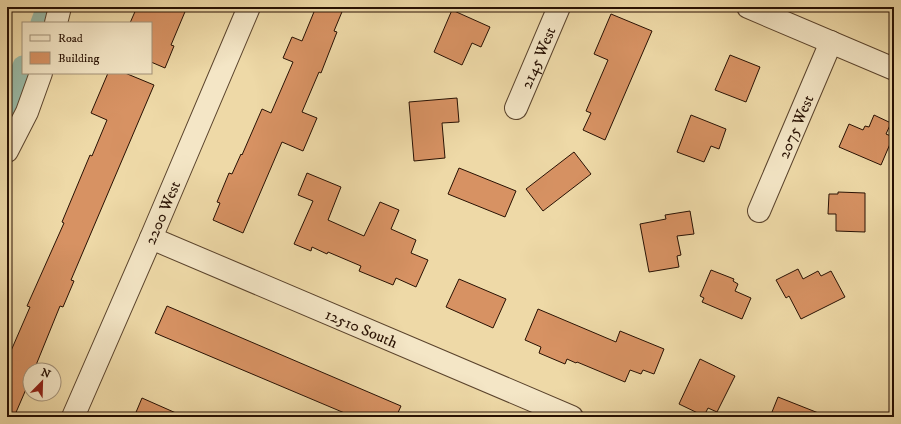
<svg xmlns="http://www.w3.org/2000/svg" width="901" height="424" font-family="'IM FELL DW Pica',serif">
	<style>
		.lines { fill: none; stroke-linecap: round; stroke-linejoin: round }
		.canal { stroke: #99baa7; stroke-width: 21 }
		.building { fill: #d79263; stroke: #281103 }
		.minor-casing { stroke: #5a432c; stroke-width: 24 }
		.minor { stroke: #f4e6c6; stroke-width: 22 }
		.labels { text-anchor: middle; stroke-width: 3; stroke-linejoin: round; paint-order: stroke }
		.street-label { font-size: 16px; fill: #281103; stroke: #f4e6c6 }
	</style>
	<rect width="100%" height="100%" fill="#eed9a7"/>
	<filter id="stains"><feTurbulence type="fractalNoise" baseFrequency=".005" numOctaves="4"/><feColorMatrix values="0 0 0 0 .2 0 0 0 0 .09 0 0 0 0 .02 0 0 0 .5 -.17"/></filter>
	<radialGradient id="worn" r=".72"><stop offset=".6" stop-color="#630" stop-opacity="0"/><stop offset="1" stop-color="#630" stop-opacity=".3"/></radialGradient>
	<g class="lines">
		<g class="canal">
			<polyline points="41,23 47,7"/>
			<polyline points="7,105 23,66"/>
		</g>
	</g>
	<g class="building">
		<polygon points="137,7 187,7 171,45 174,46 165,68 151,62 151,23 130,23"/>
		<polygon points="316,7 344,7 334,31 337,32 321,73 319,72 302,112 317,118 303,151 282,142 243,233 213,220 220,203 217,202 229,173 232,174 241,154 242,155 262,109 271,113 293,62 283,58 292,37 302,41"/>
		<polygon points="452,10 490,27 481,47 472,43 462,65 434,52"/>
		<polygon points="611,14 652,31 605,140 583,130 591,113 586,111 608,60 594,54"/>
		<polygon points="730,55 760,67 746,102 715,90"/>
		<polygon points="108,73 125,73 154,85 71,280 74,281 63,307 60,306 34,370 30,370 30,380 14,417 7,417 7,360 30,307 27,306 64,223 62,222 90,155 92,156 107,120 91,113"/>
		<polygon points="457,98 459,122 442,123 445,158 414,161 409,102"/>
		<polygon points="691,115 726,129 719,149 711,146 704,162 677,152"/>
		<polygon points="874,115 891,123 886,134 893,137 881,165 839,147 849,124 863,130 865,126 869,127"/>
		<polygon points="574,152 591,174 543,211 526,189"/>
		<polygon points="459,168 516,191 505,217 448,194"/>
		<polygon points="307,173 341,187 328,220 364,236 380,202 399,210 391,229 416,240 411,253 428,260 416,287 396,278 393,285 359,271 361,266 328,252 327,254 312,247 311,251 294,244 313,201 298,195"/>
		<polygon points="838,192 865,193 865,232 836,231 836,214 828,214 829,194 838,194"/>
		<polygon points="690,211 694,234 677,236 681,255 677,256 679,267 649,272 640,224 666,219 665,215"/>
		<polygon points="798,269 803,279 818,271 821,276 831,271 845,297 801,319 789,296 786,298 776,280"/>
		<polygon points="711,270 734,279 733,281 738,284 735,291 751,298 742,319 702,302 704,298 700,296"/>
		<polygon points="459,279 506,299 493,328 446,307"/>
		<polygon points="167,306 401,406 396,417 354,417 155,333"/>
		<polygon points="538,309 616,342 620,331 664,349 654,374 643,370 641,374 630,370 625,382 577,362 576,363 567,359 565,364 539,353 541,347 525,340"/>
		<polygon points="700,359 735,376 717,412 708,408 704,416 679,404"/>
		<polygon points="778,397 826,416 826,417 770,417"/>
		<polygon points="142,398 185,417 134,417"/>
	</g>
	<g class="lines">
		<g class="minor-casing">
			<g id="minor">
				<polyline points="748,7 894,69"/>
				<polyline points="56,23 60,7"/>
				<path id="s1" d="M516,108L559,7"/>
				<polyline points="7,151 27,112 41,73"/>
				<path id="s2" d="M759,211L831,42"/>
				<path id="s3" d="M151,238L572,417"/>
				<path id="s4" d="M73,417L151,238L249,7"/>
			</g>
		</g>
		<use href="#minor" class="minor"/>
	</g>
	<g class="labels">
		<g class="street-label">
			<text dy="6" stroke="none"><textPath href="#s1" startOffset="55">2145 West</textPath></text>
			<text dy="6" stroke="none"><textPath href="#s2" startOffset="92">2075 West</textPath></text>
			<text dy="6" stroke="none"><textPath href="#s4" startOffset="223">2200 West</textPath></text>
			<text dy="6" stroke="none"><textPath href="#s3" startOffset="229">12510 South</textPath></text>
		</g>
	</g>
	<rect width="901" height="424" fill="none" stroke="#eed9a7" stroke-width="24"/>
	<rect x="8" y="8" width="885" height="408" fill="none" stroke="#281103" stroke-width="2"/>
	<rect x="12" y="12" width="877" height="400" fill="none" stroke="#281103"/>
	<rect x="22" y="22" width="130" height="52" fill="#f4e6c6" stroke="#a29178"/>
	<rect x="30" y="35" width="20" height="6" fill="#f4e6c6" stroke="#a29178"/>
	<text x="58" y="42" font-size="12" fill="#281103">Road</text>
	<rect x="30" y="52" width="20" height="12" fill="#d79263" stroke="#a29178"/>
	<text x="58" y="62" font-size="12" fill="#281103">Building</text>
	<g transform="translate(42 382) rotate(23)"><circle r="19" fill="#f4e6c6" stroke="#a29178"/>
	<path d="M0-3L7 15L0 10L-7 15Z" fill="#8f2418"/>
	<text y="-6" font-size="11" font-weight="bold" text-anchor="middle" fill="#281103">N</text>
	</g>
	<rect width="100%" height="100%" filter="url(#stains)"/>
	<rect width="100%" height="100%" fill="url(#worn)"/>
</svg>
